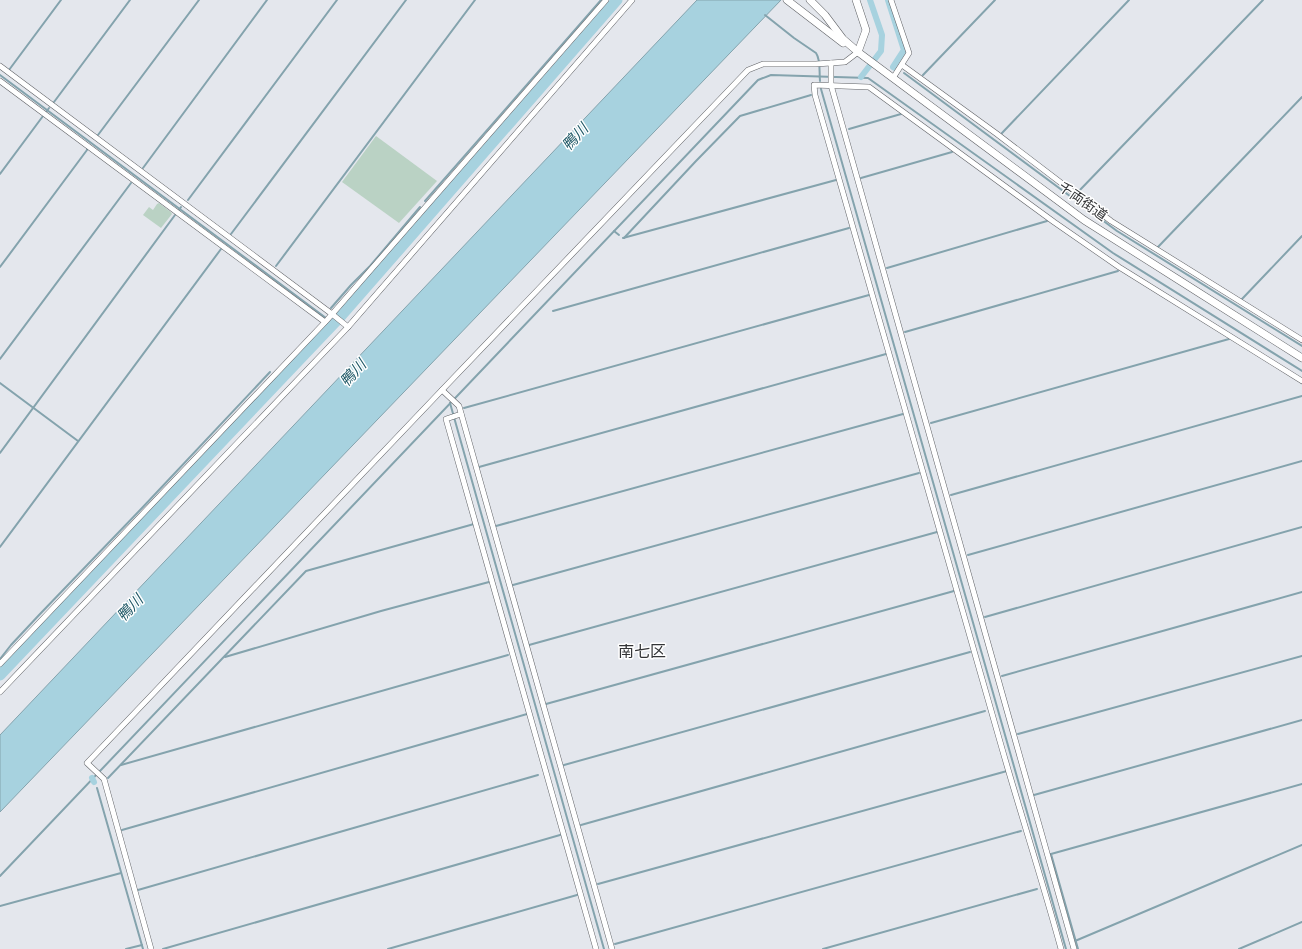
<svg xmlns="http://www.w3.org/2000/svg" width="1302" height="949" font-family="'PT Serif','Noto Sans JP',serif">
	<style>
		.green { fill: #bad2c4 }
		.water { fill: #a7d2df; stroke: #84a3ad }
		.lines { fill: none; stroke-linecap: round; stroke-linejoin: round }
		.stream { stroke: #84a3ad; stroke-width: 2 }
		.canal { stroke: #a7d2df; stroke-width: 6 }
		.river { stroke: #a7d2df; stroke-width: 11 }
		.street-casing { stroke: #606266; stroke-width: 6 }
		.secondary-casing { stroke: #606266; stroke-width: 8 }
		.street { stroke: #fff; stroke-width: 5 }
		.secondary { stroke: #fff; stroke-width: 7 }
		.labels { text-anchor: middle; stroke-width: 3; stroke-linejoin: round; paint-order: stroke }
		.street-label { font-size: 14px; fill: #343537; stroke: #fff }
		.water-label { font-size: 15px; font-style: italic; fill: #1f5866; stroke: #fff }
		.quarter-label { font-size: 16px; fill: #343537; stroke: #fff }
	</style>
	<rect width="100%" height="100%" fill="#e4e7ed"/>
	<g class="green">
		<polygon points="376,136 437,181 399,223 342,182"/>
		<polygon points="159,203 171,212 172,214 161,228 143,215 149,207 153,210 157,204"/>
	</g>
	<polygon class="water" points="697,0 781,0 0,812 0,735"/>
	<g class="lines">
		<g class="stream">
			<path d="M765,15L794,38L816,53C821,60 819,72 820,81"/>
			<polyline points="9,70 61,0"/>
			<polyline points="904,73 1117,231 1302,346"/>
			<polyline points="0,75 334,324"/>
			<polyline points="923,75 995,0"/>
			<polyline points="821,89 1066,949"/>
			<polyline points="54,102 130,0"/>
			<polyline points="46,112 49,108"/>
			<polyline points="849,129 901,114"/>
			<polyline points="1002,133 1129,0"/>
			<polyline points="98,135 199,0"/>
			<polyline points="143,168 267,0"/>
			<polyline points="0,174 43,116"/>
			<polyline points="861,178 952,152"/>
			<polyline points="1078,192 1263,0"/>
			<polyline points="188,200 337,0"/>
			<polyline points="425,201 601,0"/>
			<polyline points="179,210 181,207"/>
			<polyline points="614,231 619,235"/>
			<polyline points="231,234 406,0"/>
			<polyline points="623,238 836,180"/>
			<polyline points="624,238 696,161 740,116 811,95"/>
			<polyline points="1158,247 1302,97"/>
			<polyline points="276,266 475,0"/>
			<polyline points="0,267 87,150 87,148"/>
			<polyline points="887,268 1047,221"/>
			<polyline points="1242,299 1302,236"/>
			<polyline points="331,308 351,285 370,266 420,207"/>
			<polyline points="553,311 849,228"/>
			<polyline points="905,332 1118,271"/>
			<polyline points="0,359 131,183"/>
			<polyline points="0,383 78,441"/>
			<polyline points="450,403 604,949"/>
			<polyline points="464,408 869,295"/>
			<polyline points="931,423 1229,339"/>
			<polyline points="0,453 175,215"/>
			<polyline points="479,467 886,354"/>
			<polyline points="951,495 1302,396"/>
			<polyline points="496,526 903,414"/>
			<polyline points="0,547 221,249"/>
			<polyline points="968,555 1302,461"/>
			<polyline points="513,585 919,473"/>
			<polyline points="985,617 1302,527"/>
			<polyline points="529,645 937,532"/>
			<polyline points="225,657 381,611 489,582"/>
			<polyline points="0,659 11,645 40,614 142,508 270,372"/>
			<polyline points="1002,676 1302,592"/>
			<polyline points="546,704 954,591"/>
			<polyline points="1018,734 1302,656"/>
			<polyline points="121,765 508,655"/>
			<polyline points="564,765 970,652"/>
			<polyline points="108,778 306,571 474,524"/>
			<polyline points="97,788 143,949"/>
			<polyline points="1034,795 1302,720"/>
			<polyline points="581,825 985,711"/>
			<polyline points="122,830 527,714"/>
			<polyline points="1051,854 1302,784"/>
			<polyline points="1051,854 1078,949"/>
			<polyline points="0,876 758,80 771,75 868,78 1113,253 1302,371"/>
			<polyline points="598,884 1007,771"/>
			<polyline points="138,890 538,775"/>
			<polyline points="0,906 121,873"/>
			<polyline points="1075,941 1302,845"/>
			<polyline points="615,944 1021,831"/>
			<polyline points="126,949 142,945"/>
			<polyline points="163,949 560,835"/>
			<polyline points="388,949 577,895"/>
			<polyline points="823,949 1037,889"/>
			<polyline points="1239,949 1302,922"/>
		</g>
		<g class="canal">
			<polyline points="888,0 904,50 893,67 895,68"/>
			<polyline points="861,77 881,51 882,35 870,0"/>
			<polyline points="92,778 94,782"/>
		</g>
		<polyline class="river" points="0,675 341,316 617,0"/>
		<g class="street-casing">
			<g id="street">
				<polyline points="891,0 909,53 893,78"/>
				<polyline points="831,63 831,85 1074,949"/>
				<polyline points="902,65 997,134 1111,221 1302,340"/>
				<polyline points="0,66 332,314 348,327"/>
				<polyline points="0,81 325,322"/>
				<polyline points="442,390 459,406 612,949"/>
				<polyline points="461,414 446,419 596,949"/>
				<polyline points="0,664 327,320 606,0"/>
				<polyline points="0,692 348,327 632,0"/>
				<polyline points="151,949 104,779 87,763 442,390 748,70 763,64 816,64 845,62 858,52"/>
				<path d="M1061,949C1043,883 1022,818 1003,752C941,533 877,314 815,95L814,85L869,87L1054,222L1119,267L1302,381"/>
			</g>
		</g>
		<g class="secondary-casing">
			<g id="secondary">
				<polyline points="787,0 843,43"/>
				<polyline points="810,0 825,15 843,39 858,52 1084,220 1182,282 1302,358"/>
				<polyline points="856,0 866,30 858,52"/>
			</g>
		</g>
		<use href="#street" class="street"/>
		<use href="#secondary" class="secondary"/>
	</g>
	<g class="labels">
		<g class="street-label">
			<text transform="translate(1083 201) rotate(35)" y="5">千両街道</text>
		</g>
		<g class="water-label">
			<text transform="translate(575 137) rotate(-47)" y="5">鴨川</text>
			<text transform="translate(353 373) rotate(-47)" y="5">鴨川</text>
			<text transform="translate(130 608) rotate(-46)" y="5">鴨川</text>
		</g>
		<g class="quarter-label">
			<text x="642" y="657">南七区</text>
		</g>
	</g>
</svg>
